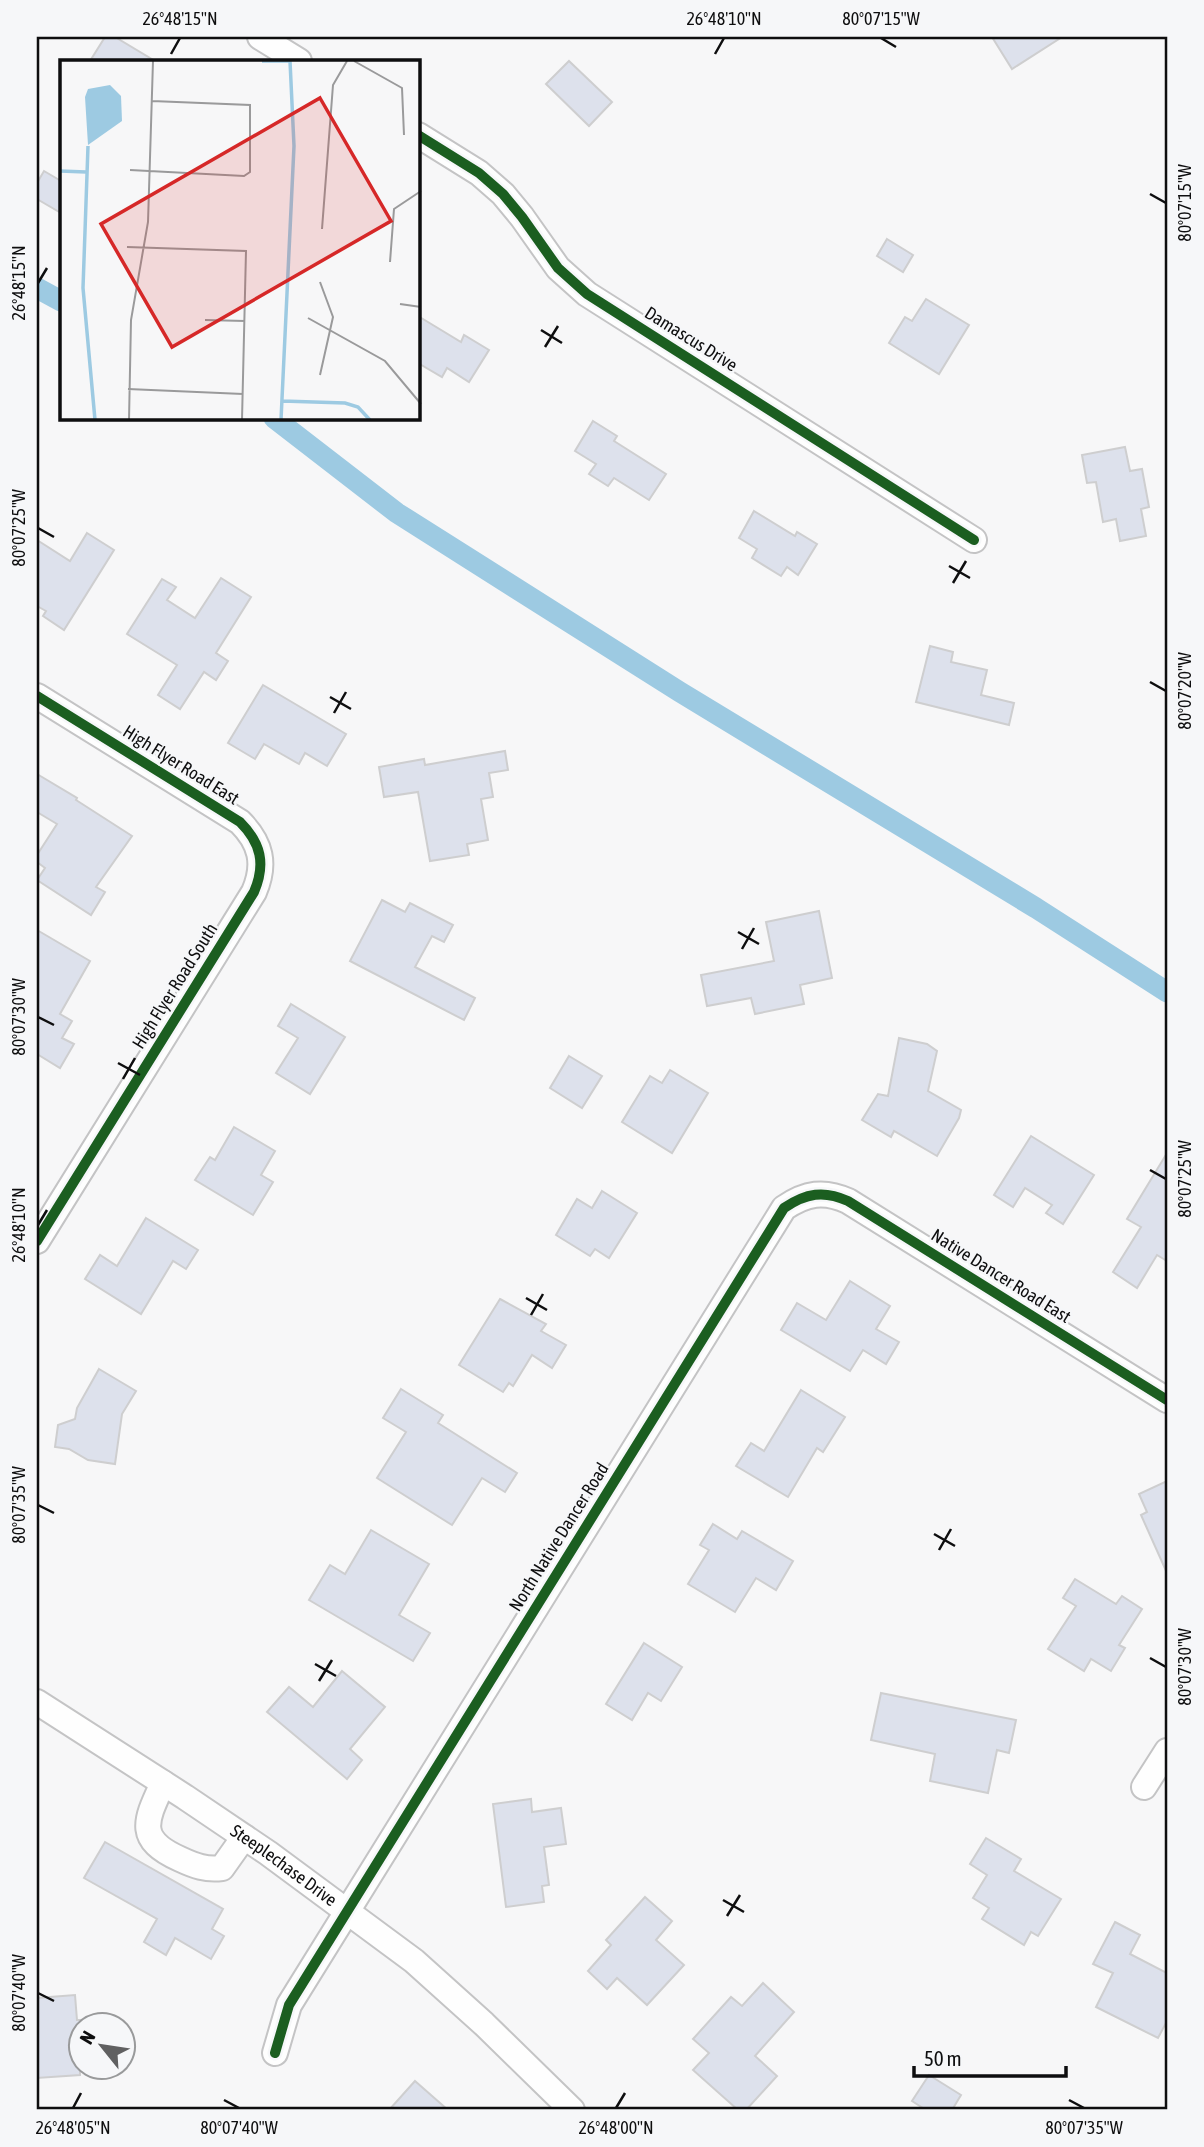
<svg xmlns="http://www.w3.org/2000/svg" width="1204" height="2147" font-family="'Asap Condensed',sans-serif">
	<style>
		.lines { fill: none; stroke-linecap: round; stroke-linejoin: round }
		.canal { stroke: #9dcae2; stroke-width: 21 }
		.building { fill: #dde1ec; stroke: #cececf; stroke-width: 2 }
		.minor-casing { stroke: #c4c4c5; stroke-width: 28 }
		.minor { stroke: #fefefe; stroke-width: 24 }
		.cycleway-casing { stroke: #f6f7f9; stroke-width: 15 }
		.cycleway { stroke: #1b5e20; stroke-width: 10 }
		.ticks { fill: none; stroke: #0e0e0f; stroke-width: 2.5 }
		.labels { text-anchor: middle; stroke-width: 5; stroke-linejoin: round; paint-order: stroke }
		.street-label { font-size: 18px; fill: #0e0e0f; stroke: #f6f7f9 }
		.inset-river { fill: none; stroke: #9dcae2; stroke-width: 3.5 }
		.inset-road { fill: none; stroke: #9a9a9b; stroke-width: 2 }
		.view { fill: #d62828; fill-opacity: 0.15; stroke: #d62828; stroke-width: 3.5 }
		.inset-edge { fill: none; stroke: #0e0e0f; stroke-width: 3.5 }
		.neatline { fill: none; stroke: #0e0e0f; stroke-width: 2.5 }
		.ticks-label { font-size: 18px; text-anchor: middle; fill: #0e0e0f }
	</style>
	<rect width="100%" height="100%" fill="#f7f7f8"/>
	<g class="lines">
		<g class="canal">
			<polyline points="37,288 61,301"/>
			<polyline points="274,418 397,513 680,692 1036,908 1167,992"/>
		</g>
	</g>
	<g class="building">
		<polygon points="105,37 115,37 155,61 90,61"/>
		<polygon points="992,37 1062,37 1012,69"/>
		<polygon points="569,61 612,102 589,126 546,84"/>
		<polygon points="44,171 61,181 61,213 37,199 37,183"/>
		<polygon points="887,239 913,255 903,272 877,256"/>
		<polygon points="926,299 969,325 939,374 889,343 905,317 912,321"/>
		<polygon points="418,316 461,342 464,335 489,350 469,382 447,368 442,377 418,363"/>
		<polygon points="593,421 617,436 614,441 666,474 649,500 614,478 608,486 589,474 596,464 575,451"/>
		<polygon points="1125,447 1130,471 1142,469 1149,507 1141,509 1146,536 1120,541 1116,519 1103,522 1096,482 1087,483 1082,455"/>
		<polygon points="754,511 795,536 797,532 817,544 798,575 787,567 781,576 752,558 757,549 739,538"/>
		<polygon points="87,533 114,550 64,630 43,616 46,611 37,606 37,540 70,561"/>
		<polygon points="221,578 251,597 216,653 228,661 216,680 204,672 180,709 158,695 177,665 127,634 162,579 176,587 167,600 195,618"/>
		<polygon points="930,646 953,652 951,662 987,670 981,695 1014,703 1009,725 916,702"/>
		<polygon points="263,685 346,734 327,766 305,753 299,764 264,744 255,759 228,743"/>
		<polygon points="505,751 508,770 489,773 493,797 481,799 488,840 467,844 469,855 430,861 418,792 384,797 379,767 424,759 425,765"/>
		<polygon points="37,774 77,798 76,800 132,836 96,887 105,892 91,915 37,880 45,868 37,862 37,855 57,824 37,812"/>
		<polygon points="382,900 405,912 410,903 453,925 444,942 432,936 415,967 475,998 464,1020 350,961"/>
		<polygon points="819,911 832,978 800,985 804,1004 755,1014 751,998 707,1006 701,975 774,961 766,922"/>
		<polygon points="37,930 90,961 60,1014 72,1021 62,1038 74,1044 60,1068 37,1054"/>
		<polygon points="291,1004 345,1037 310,1094 276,1073 298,1038 278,1026"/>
		<polygon points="899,1038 927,1044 937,1051 928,1091 961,1110 959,1118 937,1156 894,1131 891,1137 862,1120 878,1094 888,1096"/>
		<polygon points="569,1056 602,1076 582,1108 550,1088"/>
		<polygon points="670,1070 708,1093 672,1153 622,1122 650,1076 662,1083"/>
		<polygon points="234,1127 275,1151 261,1175 273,1182 253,1215 195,1180 210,1157 215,1160"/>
		<polygon points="1031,1136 1094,1175 1063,1224 1046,1213 1052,1205 1025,1188 1013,1207 994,1195"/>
		<polygon points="1167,1153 1167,1261 1157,1255 1137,1288 1113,1272 1141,1227 1127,1219"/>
		<polygon points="602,1191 637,1213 609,1258 595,1249 590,1256 556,1235 577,1199 592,1208"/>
		<polygon points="146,1218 198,1250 186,1269 173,1261 141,1314 85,1279 100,1255 117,1266"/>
		<polygon points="850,1281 890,1306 876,1329 899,1342 886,1364 863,1350 850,1371 781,1330 797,1303 826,1320"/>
		<polygon points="500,1299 546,1324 541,1331 566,1345 552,1368 532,1355 513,1386 509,1383 503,1392 459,1365"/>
		<polygon points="99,1369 136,1391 122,1414 115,1464 88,1460 69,1449 55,1447 58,1425 75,1419 77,1408"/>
		<polygon points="401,1389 443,1415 438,1423 517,1473 505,1492 482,1478 452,1525 377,1478 406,1432 383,1418"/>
		<polygon points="801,1390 845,1417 823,1452 817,1448 788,1497 736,1466 751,1443 764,1451"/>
		<polygon points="1167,1481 1167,1573 1141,1515 1147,1512 1139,1494"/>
		<polygon points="713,1524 737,1539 742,1531 793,1561 776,1590 756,1578 735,1612 688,1584 709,1550 700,1545"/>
		<polygon points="371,1530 429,1564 399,1615 430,1633 413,1661 309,1600 330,1565 345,1574"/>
		<polygon points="1075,1579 1116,1604 1122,1596 1142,1609 1119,1645 1125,1648 1111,1671 1091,1659 1084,1671 1048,1649 1076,1606 1063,1598"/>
		<polygon points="644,1643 682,1667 661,1701 648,1693 632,1720 606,1704"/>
		<polygon points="342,1671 385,1707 350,1749 362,1760 347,1779 267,1712 289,1687 313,1707"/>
		<polygon points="881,1693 1016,1720 1009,1753 997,1750 988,1793 930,1781 935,1754 871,1740"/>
		<polygon points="531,1799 532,1812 561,1808 566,1844 544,1847 549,1885 542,1886 544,1902 506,1907 493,1804"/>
		<polygon points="986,1838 1021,1859 1014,1871 1061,1899 1038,1936 1031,1932 1024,1945 982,1919 989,1908 973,1898 987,1875 970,1864"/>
		<polygon points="105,1842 223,1909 212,1929 224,1936 211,1959 175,1938 166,1955 144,1942 157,1919 84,1878"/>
		<polygon points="645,1897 672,1921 656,1940 684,1965 647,2005 617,1978 607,1989 588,1971 611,1945 606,1940"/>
		<polygon points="1115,1922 1140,1935 1130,1954 1167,1973 1167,2021 1158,2038 1096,2007 1113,1973 1093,1964"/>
		<polygon points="763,1983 794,2012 755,2056 777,2076 746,2110 738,2110 693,2070 709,2053 693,2039 731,1997 742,2006"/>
		<polygon points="75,1995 77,2020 80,2020 80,2075 37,2078 37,1998"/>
		<polygon points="929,2075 961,2095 952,2110 926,2110 912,2101"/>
		<polygon points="415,2081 448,2110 389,2110"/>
	</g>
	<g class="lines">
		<g class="minor-casing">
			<g id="minor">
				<polyline points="260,37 299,61"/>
				<polyline points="418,135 479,173 503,194 522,217 558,268 587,294 974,540"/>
				<path d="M37,696L240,822C261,843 266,864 254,892L37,1241"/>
				<path id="s1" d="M37,1702L185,1797L268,1853L414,1961L484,2024L572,2110"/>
				<path d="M163,1783C146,1820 135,1839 180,1859C195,1866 206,1870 222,1868L244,1837"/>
				<polyline points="1144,1787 1167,1751"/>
				<path d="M275,2053L289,2005L784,1208C806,1193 824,1190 848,1201L1167,1400"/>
			</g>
		</g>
		<use href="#minor" class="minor"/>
		<g class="cycleway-casing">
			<g id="cycleway">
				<polyline points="418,135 479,173 503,194 522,217 558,268 587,294 974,540"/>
				<path d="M37,696L240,822C261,843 266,864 254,892L37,1241"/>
				<path d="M275,2053L289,2005L784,1208C806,1193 824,1190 848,1201L1167,1400"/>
			</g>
		</g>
		<use href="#cycleway" class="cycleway"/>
	</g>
	<path class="ticks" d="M881,38L896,47M171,54L180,38M715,54L724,38M1150,194L1166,203M38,283L47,268M541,330L562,343M545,347L558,326M38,528L54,537M949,566L970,578M953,583L966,561M1150,682L1166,691M330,697L351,709M334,713L346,692M738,932L759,944M742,949L754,928M38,1017L54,1025M118,1063L140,1075M123,1079L135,1058M1150,1170L1166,1179M38,1225L47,1210M526,1298L547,1310M531,1315L543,1294M38,1505L54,1513M934,1534L955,1546M939,1550L951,1529M1150,1658L1166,1667M315,1664L336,1676M319,1681L332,1660M723,1900L744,1912M727,1916L740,1895M38,1993L54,2001M224,2100L239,2108M1069,2100L1084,2108M73,2108L81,2093M616,2108L625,2093"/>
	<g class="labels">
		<g class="street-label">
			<text transform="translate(691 339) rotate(32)" y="6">Damascus Drive</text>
			<text transform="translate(181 765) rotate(32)" y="6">High Flyer Road East</text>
			<text transform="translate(175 986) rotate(-58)" y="6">High Flyer Road South</text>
			<text transform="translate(1001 1276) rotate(32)" y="6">Native Dancer Road East</text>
			<text transform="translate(559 1537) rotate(-58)" y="6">North Native Dancer Road</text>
			<text dy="6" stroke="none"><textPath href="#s1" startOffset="296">Steeplechase Drive</textPath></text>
		</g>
	</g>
	<g transform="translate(60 60)">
		<rect width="360" height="360" fill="#f7f7f8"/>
		<path d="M50,25L61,36L62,61L28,85L25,37L28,29Z" fill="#9dcae2"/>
		<path class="inset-river" d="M202,1H230M28,86L23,228L35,360M0,111L26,112M222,341L285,343L298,347L310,360M221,360L234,86L230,1"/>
		<path class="inset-road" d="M294,1L342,28L344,75M70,110L184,116L190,112V45L92,41M262,169L273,25L287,1M67,187L186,191L182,360M330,202L334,149L361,131M340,244L361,247M248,258L325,301L361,344M145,260L185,261M260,315L273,257L260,222M68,329L183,334M69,360L71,260L88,162L93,1"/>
		<path class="view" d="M260,38L331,161L112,287L41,164Z"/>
		<rect width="360" height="360" class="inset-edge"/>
	</g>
	<rect width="1204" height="2147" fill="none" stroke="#f6f7f9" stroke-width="77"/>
	<g transform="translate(102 2046) rotate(300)"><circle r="33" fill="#f6f7f9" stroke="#999a9b" stroke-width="2"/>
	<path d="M0-5L12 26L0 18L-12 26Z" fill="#606061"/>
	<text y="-10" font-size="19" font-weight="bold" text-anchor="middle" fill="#0e0e0f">N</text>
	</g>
	<path d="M914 2066v10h152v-10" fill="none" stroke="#0e0e0f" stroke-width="3.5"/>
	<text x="924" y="2066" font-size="21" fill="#0e0e0f" stroke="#f6f7f9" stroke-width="5" paint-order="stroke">50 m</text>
	<rect x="38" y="38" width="1128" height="2070" class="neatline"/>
	<g class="ticks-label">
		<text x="180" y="25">26°48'15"N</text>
		<text x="724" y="25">26°48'10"N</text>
		<text x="881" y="25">80°07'15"W</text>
		<text transform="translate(1185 203) rotate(-90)" y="6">80°07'15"W</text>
		<text transform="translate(19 283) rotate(-90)" y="6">26°48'15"N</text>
		<text transform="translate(19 528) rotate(-90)" y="6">80°07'25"W</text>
		<text transform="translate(1185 691) rotate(-90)" y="6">80°07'20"W</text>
		<text transform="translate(19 1017) rotate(-90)" y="6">80°07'30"W</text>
		<text transform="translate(1185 1179) rotate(-90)" y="6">80°07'25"W</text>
		<text transform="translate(19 1225) rotate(-90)" y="6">26°48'10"N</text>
		<text transform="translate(19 1505) rotate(-90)" y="6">80°07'35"W</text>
		<text transform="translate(1185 1667) rotate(-90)" y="6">80°07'30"W</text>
		<text transform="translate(19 1993) rotate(-90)" y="6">80°07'40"W</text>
		<text x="73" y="2134">26°48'05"N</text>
		<text x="239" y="2134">80°07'40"W</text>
		<text x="616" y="2134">26°48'00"N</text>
		<text x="1084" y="2134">80°07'35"W</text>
	</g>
</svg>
